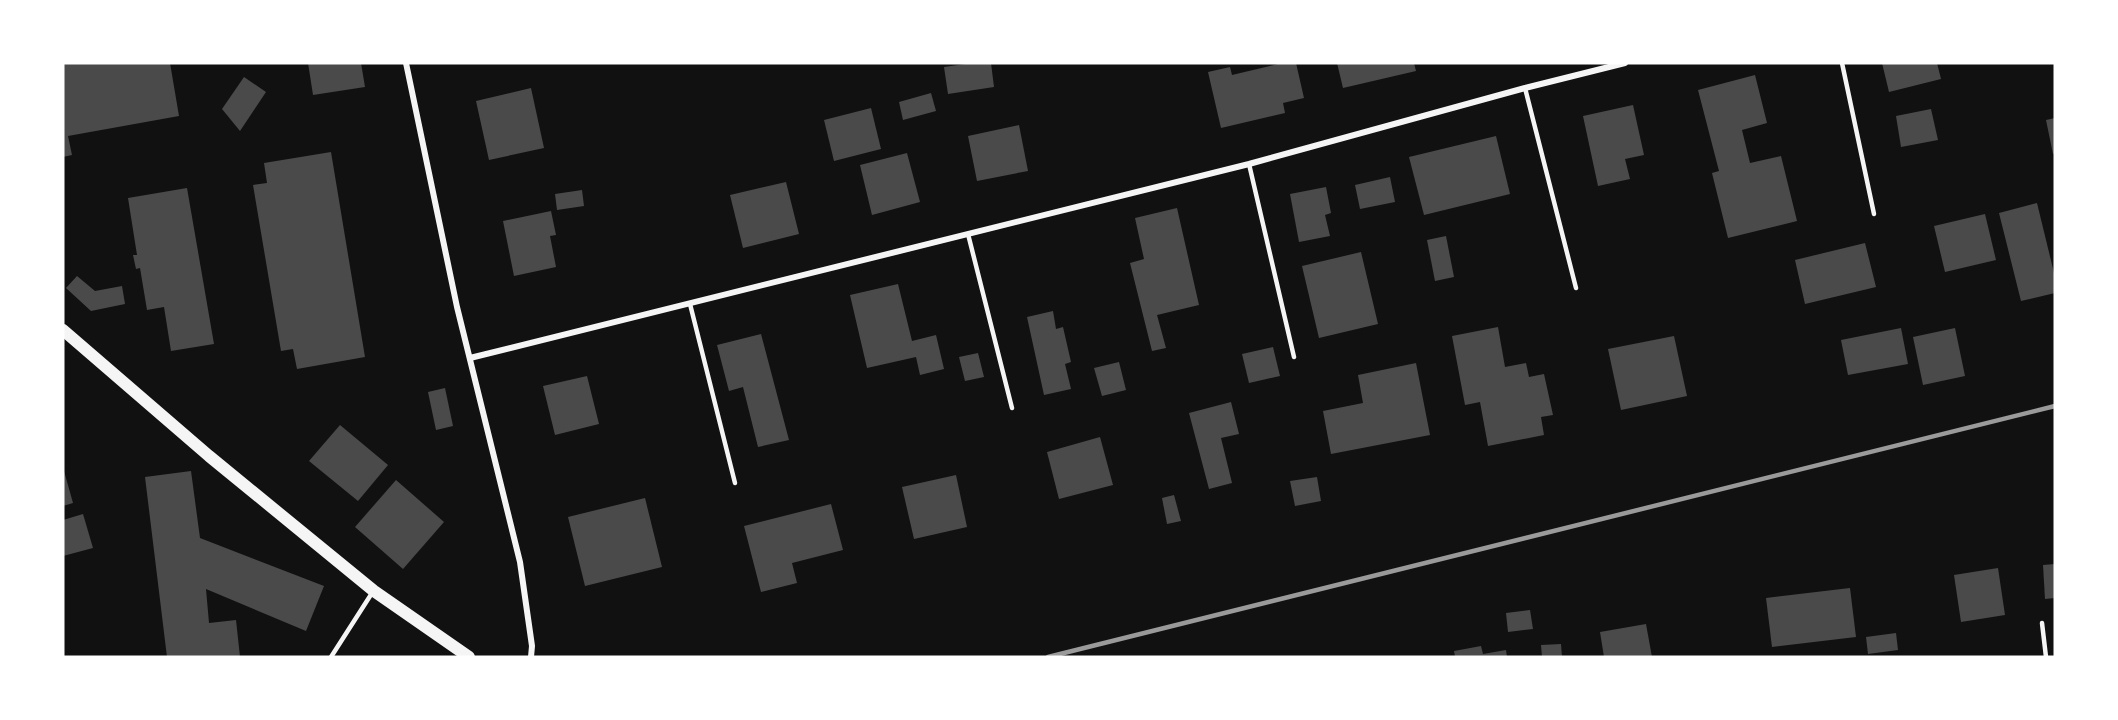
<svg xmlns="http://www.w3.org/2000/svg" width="2118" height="720" font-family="Commissioner,sans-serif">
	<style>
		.building { fill: #4a4a4a }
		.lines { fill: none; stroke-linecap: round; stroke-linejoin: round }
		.service { stroke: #f5f5f5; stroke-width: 4.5 }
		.minor { stroke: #f5f5f5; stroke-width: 6 }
		.secondary { stroke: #f5f5f5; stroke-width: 12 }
		.rail { stroke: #9a9a9a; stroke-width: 4.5 }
	</style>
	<rect width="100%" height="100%" fill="#111"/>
	<g class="building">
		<polygon points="63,63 170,63 179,116 68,136 72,155 63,157"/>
		<polygon points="308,63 361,63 365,87 313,95"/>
		<polygon points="972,63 991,63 994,87 948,94 944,67"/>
		<polygon points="1282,63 1296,63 1304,98 1283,103 1285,113 1221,128 1208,72 1230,67 1232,75"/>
		<polygon points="1337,63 1414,63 1416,71 1343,88"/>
		<polygon points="1882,63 1937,63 1941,79 1889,92"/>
		<polygon points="1755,75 1767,123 1742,130 1750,163 1781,156 1797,221 1728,238 1712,173 1719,171 1698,90"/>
		<polygon points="244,77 266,92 240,131 222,109"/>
		<polygon points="531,88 544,148 489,160 476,101"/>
		<polygon points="931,93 936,111 903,120 899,102"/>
		<polygon points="1633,105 1644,155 1625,159 1630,179 1598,186 1583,116"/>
		<polygon points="871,108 881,149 834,161 824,120"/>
		<polygon points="1931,109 1938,140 1901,147 1896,116"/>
		<polygon points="2055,118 2055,153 2053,154 2046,120"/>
		<polygon points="1019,125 1028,171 977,181 968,136"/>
		<polygon points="1496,136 1510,194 1424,215 1409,157"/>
		<polygon points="331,152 365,357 297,369 293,349 281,351 253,185 267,183 264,163"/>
		<polygon points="907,153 920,202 872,215 860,165"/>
		<polygon points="1390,177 1395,202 1360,209 1355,185"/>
		<polygon points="786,182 799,234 743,248 730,195"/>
		<polygon points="1326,187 1331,213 1325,215 1330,236 1299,242 1290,194"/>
		<polygon points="187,188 214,344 171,351 164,307 147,310 140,268 136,269 133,255 137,255 128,198"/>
		<polygon points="582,190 584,206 557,210 555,194"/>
		<polygon points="2037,203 2055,277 2055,293 2021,301 1999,213"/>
		<polygon points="1177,208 1199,305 1157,315 1166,348 1152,351 1130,263 1144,259 1135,218"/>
		<polygon points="551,211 556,235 550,236 556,267 514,276 503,221"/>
		<polygon points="1985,214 1996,260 1945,272 1934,226"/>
		<polygon points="1446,236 1454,277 1435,281 1427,240"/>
		<polygon points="1865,243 1876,287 1805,304 1795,260"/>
		<polygon points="1361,252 1378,324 1319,338 1302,266"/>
		<polygon points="77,276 95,291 122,286 125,304 91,311 66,288"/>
		<polygon points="898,284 912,341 936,335 944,369 920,375 916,357 867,368 850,295"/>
		<polygon points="1053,311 1056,329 1063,327 1071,362 1065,364 1071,389 1044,395 1027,317"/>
		<polygon points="1498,327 1505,367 1526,363 1529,377 1544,374 1553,415 1541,417 1544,435 1488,446 1480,402 1465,405 1452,336"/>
		<polygon points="1901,328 1908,364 1848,375 1841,340"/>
		<polygon points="1955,328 1965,376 1923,385 1913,337"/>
		<polygon points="761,334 789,440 758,447 743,387 729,391 717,345"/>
		<polygon points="1674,336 1687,396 1621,410 1608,349"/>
		<polygon points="1273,347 1280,376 1249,383 1242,354"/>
		<polygon points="978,353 984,377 965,381 959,357"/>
		<polygon points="1119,362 1126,390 1102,396 1094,368"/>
		<polygon points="1416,363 1430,435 1331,454 1323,411 1363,403 1358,375"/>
		<polygon points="587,376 599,424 555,435 543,386"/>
		<polygon points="445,388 453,426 436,430 428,392"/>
		<polygon points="1231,402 1239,434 1221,438 1232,483 1209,489 1189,413"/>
		<polygon points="340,425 388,465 358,501 309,461"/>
		<polygon points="1100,437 1113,485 1059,499 1047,452"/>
		<polygon points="64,471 73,503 63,506 63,472"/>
		<polygon points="191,471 200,538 324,586 306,631 206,589 209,623 236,620 240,657 167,657 145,477"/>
		<polygon points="956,475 967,527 914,539 902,487"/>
		<polygon points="1317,477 1321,501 1295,506 1290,481"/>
		<polygon points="396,480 444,522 403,569 355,527"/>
		<polygon points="1174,495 1181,521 1167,524 1162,498"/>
		<polygon points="645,498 662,567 585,586 568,517"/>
		<polygon points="831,504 843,550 792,563 797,583 761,592 744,526"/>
		<polygon points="83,514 93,548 63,556 63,520"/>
		<polygon points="2055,564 2055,598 2045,599 2043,565"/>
		<polygon points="1998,568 2005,615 1961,622 1954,575"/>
		<polygon points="1850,588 1856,637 1772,647 1766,598"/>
		<polygon points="1530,610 1533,629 1508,632 1506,613"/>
		<polygon points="1646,624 1652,657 1604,657 1600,632"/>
		<polygon points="1896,633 1898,650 1868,654 1866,637"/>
		<polygon points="1561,644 1562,657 1542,657 1541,645"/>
		<polygon points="1481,646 1483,654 1506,650 1507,657 1455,657 1454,651"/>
	</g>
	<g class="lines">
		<g class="service">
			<polyline points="1842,63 1874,214"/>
			<polyline points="1525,88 1576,288"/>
			<polyline points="1249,164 1294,357"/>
			<polyline points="968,234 1012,408"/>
			<polyline points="690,304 735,483"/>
			<polyline points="2042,623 2046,657"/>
			<polyline points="331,657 372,593"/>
		</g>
		<g class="minor">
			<polyline points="406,63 457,307 520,562 532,646 531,657"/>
			<polyline points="470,358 1249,164 1525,88 1625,63"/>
		</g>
		<polyline class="secondary" points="63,330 209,456 374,591 469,657"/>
		<polyline class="rail" points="1048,657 2055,406"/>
	</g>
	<rect width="2118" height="720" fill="none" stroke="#ffffff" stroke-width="129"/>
</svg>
